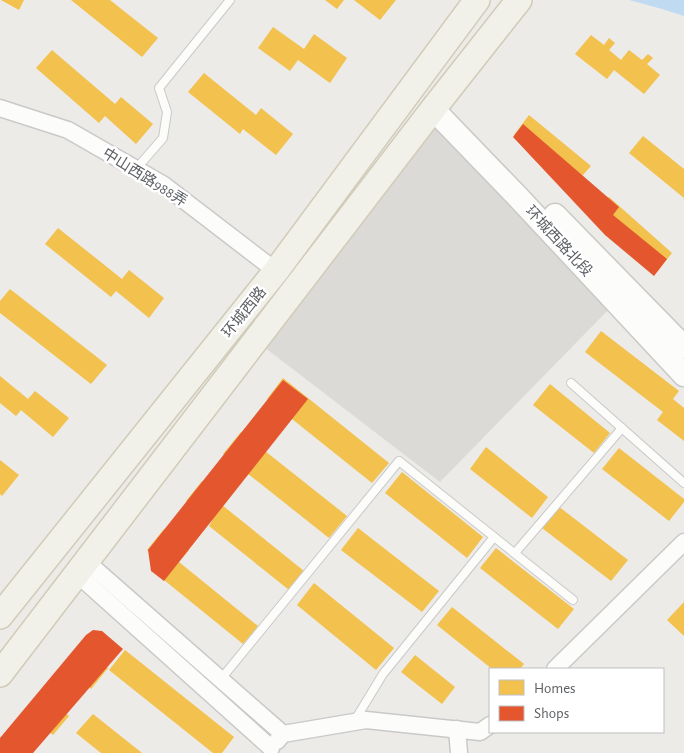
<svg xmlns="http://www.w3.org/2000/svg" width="684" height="753" font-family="'Alegreya Sans','Noto Sans SC',sans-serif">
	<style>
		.education { fill: #dcdad6 }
		.water { fill: #c0daf2 }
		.homes { fill: #f2c14e }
		.shops { fill: #e4572e }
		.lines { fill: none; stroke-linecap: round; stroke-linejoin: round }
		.lane-casing { stroke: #c9c9c9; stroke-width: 10 }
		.street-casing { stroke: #c9c9c9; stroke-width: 19 }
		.secondary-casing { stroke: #c9c9c8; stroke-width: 25 }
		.primary-casing { stroke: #d1cbb8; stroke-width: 28 }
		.lane { stroke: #fcfcfb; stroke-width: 8 }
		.street { stroke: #fcfcfb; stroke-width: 16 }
		.secondary { stroke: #fcfcfb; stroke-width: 22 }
		.primary { stroke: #f1f0e9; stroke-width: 25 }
		.labels { text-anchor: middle; stroke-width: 5; stroke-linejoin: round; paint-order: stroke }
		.street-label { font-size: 15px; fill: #5d6064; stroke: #fff }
	</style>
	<rect width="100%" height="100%" fill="#ecebe7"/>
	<polygon class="education" points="434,125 612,306 440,482 264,347"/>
	<polygon class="water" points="629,0 684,0 684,16 662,9"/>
	<g class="homes">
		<polygon points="1,0 24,0 19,10"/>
		<polygon points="71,0 110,0 158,38 142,57"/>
		<polygon points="325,0 344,0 337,9"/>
		<polygon points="354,0 396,0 380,20"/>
		<polygon points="273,27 304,49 314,34 347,58 330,83 298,60 290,71 258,48"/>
		<polygon points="591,35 604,45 609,38 615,43 609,50 621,60 629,50 642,60 648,54 653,58 647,64 660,75 644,94 614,70 607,79 575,54"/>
		<polygon points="52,50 115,104 121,97 153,124 136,144 105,116 99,123 36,68"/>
		<polygon points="204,73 256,115 261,108 293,134 276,155 243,129 240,134 188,92"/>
		<polygon points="529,115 591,166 573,186 514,135"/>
		<polygon points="643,136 684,169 684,198 629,153"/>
		<polygon points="609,197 672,253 657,272 592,216"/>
		<polygon points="58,228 122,279 129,270 164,298 149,318 116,291 111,297 45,244"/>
		<polygon points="10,289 107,365 91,384 0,313 0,301"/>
		<polygon points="601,331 679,391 673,399 684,408 684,441 657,420 663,412 585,352"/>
		<polygon points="0,376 28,399 35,391 69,418 53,437 21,410 16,416 0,403"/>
		<polygon points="283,378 389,463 372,483 267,399"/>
		<polygon points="550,384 610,433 594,453 533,405"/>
		<polygon points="241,432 347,516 329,538 223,454"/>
		<polygon points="486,447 548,497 532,518 470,469"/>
		<polygon points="619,448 684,499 684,502 669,521 602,469"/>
		<polygon points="0,460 19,475 2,496 0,494"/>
		<polygon points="402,472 483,537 467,558 385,493"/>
		<polygon points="202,481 226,500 222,505 304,571 289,590 209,526 212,521 186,501"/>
		<polygon points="558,506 628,560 611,581 542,528"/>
		<polygon points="358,528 439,591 422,612 341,550"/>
		<polygon points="164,529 189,550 179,562 258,626 243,644 164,580 172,570 147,550"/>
		<polygon points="496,548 574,609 558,629 480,568"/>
		<polygon points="314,583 394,648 376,670 297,605"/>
		<polygon points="684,602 684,636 667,620"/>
		<polygon points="452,607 524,664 520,669 492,669 437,625"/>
		<polygon points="79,644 108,668 91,689 62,665"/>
		<polygon points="125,650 234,737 222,753 213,753 109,670"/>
		<polygon points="415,655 455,687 442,704 401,672"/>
		<polygon points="40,692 69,716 53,735 24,711"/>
		<polygon points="93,714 142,753 101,753 76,733"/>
		<polygon points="1,739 18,753 0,753 0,741"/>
	</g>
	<g class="shops">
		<polygon points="523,124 619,207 613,215 667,259 654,276 605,235 513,137"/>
		<polygon points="283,380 308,399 164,581 151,571 148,550"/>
		<polygon points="93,630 102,631 123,649 33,753 0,753 0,738 86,635"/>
	</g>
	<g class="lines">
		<g class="lane-casing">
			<g id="lane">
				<polyline points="136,169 163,138 167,112 159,88 230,0"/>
				<polyline points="571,383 684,483"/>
				<polyline points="515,553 622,428"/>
				<polyline points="221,679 399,461 573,600"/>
				<polyline points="355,720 383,674 494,537"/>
			</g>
		</g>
		<g class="street-casing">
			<g id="street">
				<polyline points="0,108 68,130 164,185 276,271"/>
				<polyline points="87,562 283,734"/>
				<polyline points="77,574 271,748"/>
				<polyline points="555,669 684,542"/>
				<polyline points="457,729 459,753"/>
				<polyline points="277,741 283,734 366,720 480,732 490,725"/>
			</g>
		</g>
		<g class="secondary-casing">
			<g id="secondary">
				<polyline points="433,109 517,196 684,375"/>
				<polyline points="555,215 684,347"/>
			</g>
		</g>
		<g class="primary-casing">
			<g id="primary">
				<polyline points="0,616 276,271 477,0"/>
				<polyline points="0,674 433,109 519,0"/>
			</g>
		</g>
		<use href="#lane" class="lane"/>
		<use href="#street" class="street"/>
		<use href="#secondary" class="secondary"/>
		<use href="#primary" class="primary"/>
	</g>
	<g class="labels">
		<g class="street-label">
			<text transform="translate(145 177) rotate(32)" y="5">中山西路988弄</text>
			<text transform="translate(559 241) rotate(47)" y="5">环城西路北段</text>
			<text transform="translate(244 312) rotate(-51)" y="5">环城西路</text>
		</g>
	</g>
	<rect x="489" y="668" width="175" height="65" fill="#ffffff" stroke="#bebfc1"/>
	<rect x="499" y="680" width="25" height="15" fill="#f2c14e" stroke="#bebfc1"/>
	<text x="534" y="693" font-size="15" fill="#5d6064">Homes</text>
	<rect x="499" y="706" width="25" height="15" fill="#e4572e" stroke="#bebfc1"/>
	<text x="534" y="718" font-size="15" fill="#5d6064">Shops</text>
</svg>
